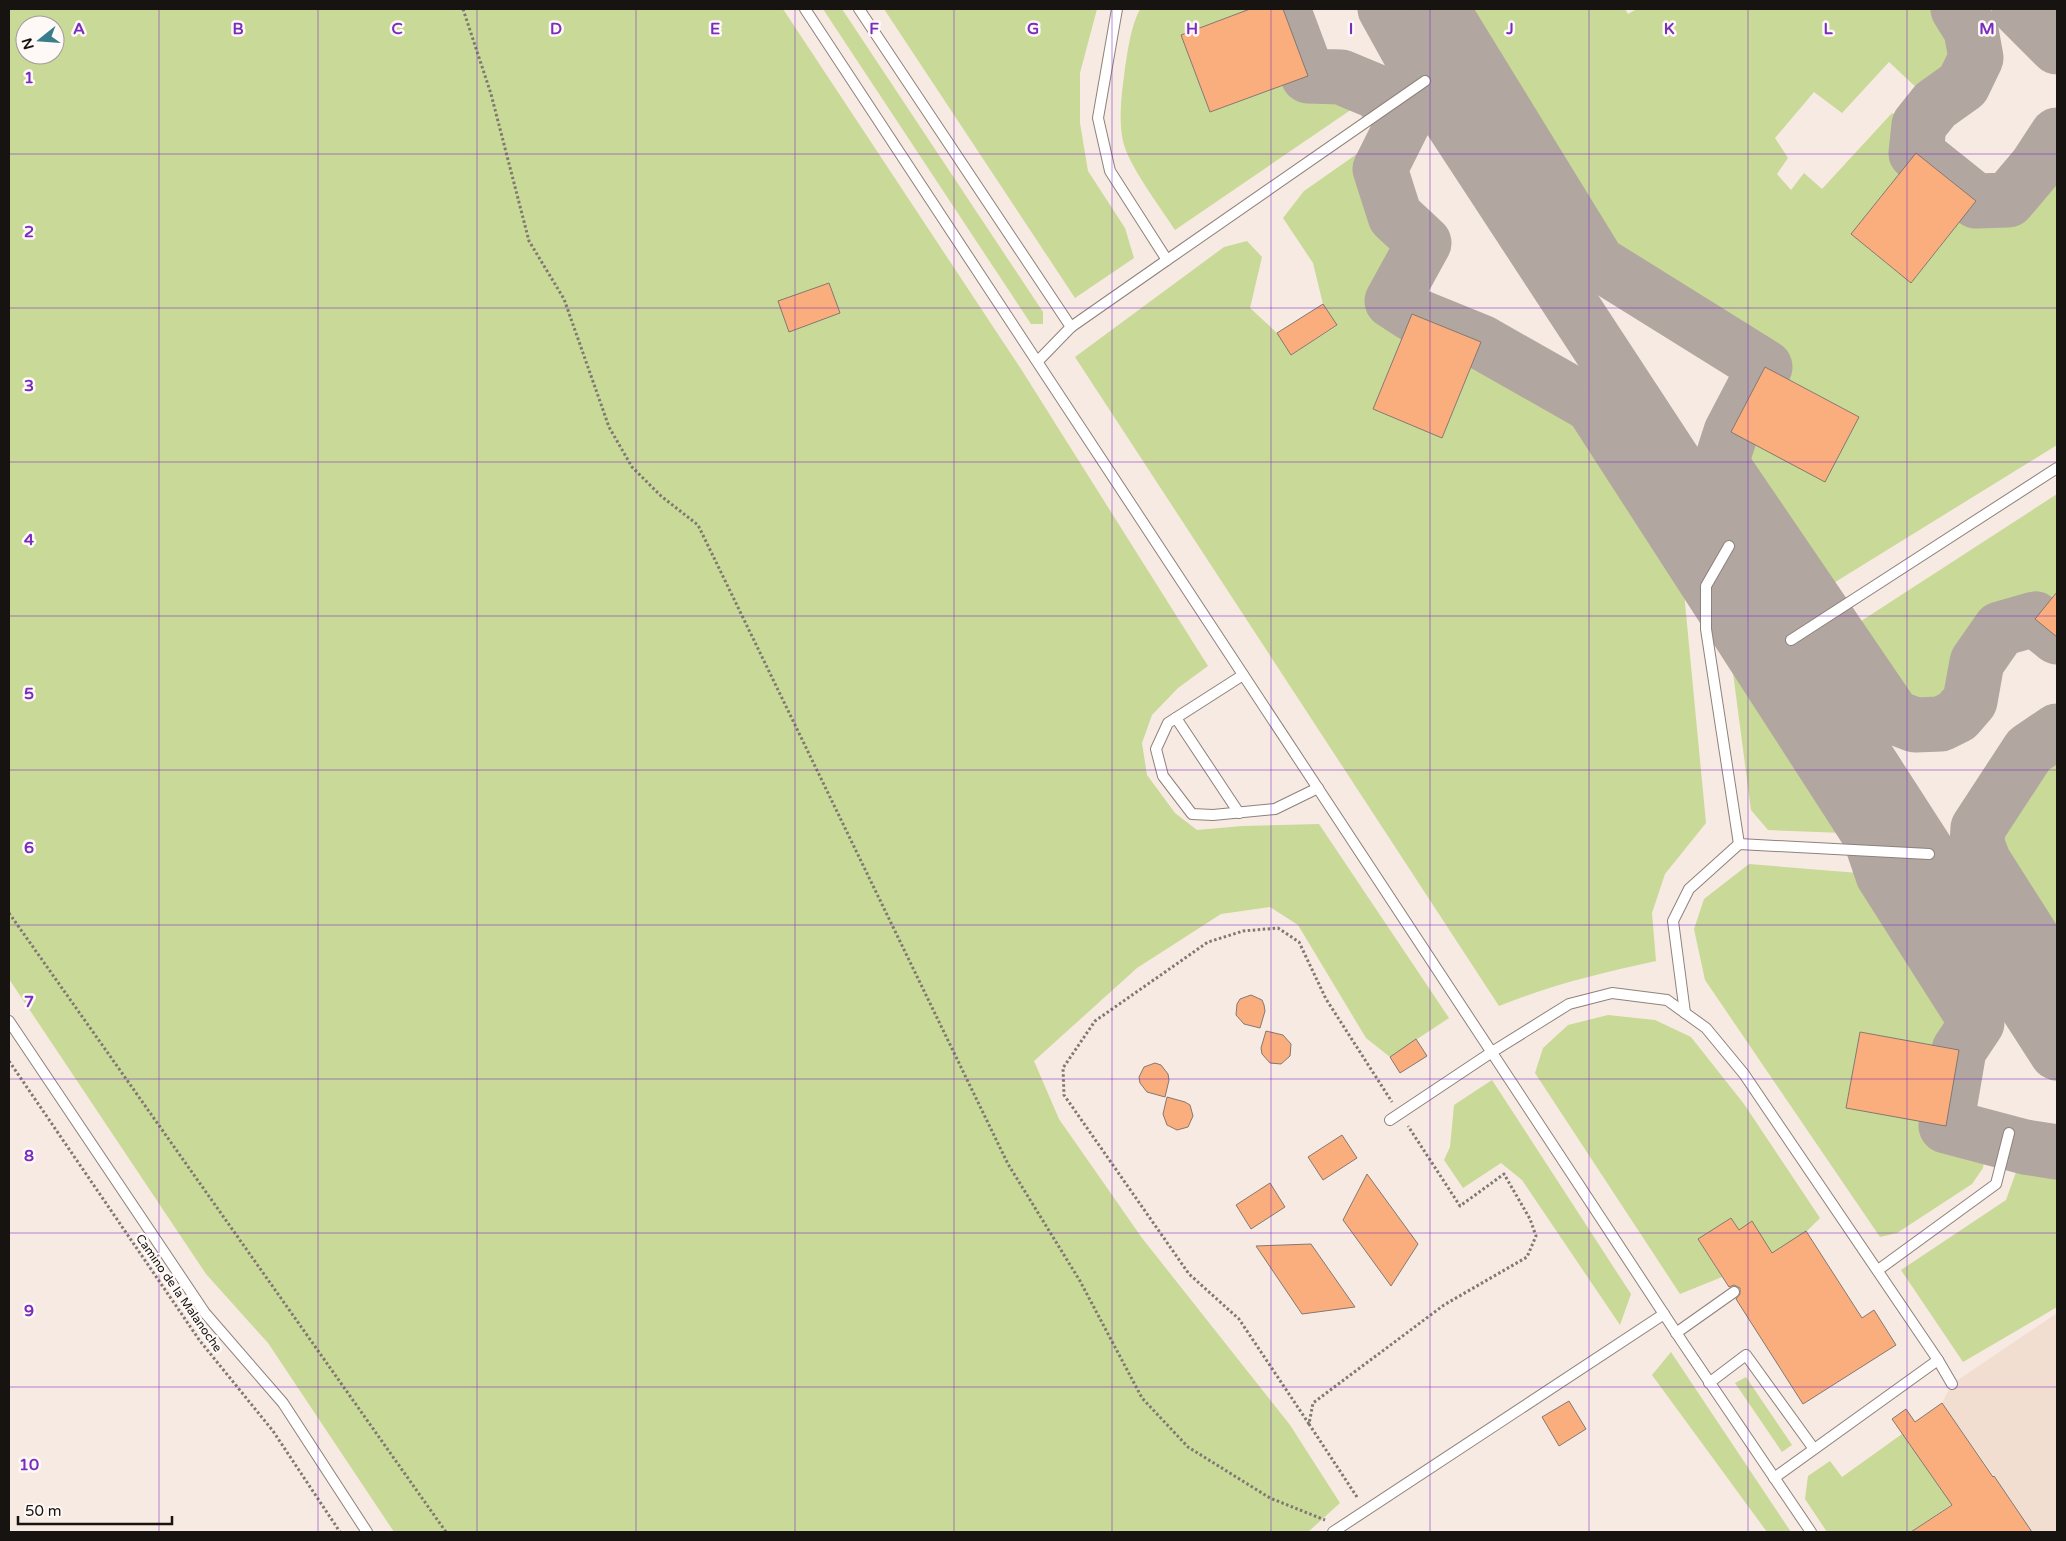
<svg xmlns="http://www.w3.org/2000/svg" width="2066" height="1541" font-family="'Varela Round',sans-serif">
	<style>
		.built { fill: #f2ddd1 }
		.green { fill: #c9d997; fill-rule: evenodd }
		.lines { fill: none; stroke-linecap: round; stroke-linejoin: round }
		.taxiway { stroke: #b1a6a0; stroke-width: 55 }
		.building { fill: #fbae7d; stroke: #847871 }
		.lane-casing { stroke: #8e827b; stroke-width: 12 }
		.path { stroke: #807873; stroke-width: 3; stroke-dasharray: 2.5 2.5; stroke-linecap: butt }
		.lane { stroke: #fff; stroke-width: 10 }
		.grid { fill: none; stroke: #7b2cbf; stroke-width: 1; stroke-opacity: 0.55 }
		.labels { text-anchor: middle; stroke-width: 5; stroke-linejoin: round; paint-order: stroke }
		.street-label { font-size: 12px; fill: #171310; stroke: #fef9f6 }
		.grid-label { font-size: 16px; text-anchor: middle; font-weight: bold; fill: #7b2cbf; stroke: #fef9f6; stroke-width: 5; stroke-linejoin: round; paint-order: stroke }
	</style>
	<rect width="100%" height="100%" fill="#f7eae2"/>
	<polygon class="built" points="2057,1313 2057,1532 2032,1532 1994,1476 1942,1403 1952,1384"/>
	<g class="green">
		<path d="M9,9H783L1021,369L1208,666L1178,688L1152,715L1142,743L1147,775L1175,813L1197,830L1242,826L1319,824L1449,1018L1390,1057L1366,1038L1298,925L1270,907L1221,914L1137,968L1034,1061L1059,1119L1142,1238L1290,1425L1340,1503L1308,1532H394L268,1343L206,1274L9,979ZM25,25H55V55H25Z"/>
		<polygon points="823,9 842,9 1043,312 1043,324 1031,324"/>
		<polygon points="884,9 1097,9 1080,73 1080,123 1088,171 1125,228 1134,258 1075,298"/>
		<path d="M1140,9H1250L1181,35L1210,112L1308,76L1341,77L1377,92L1175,230C1161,208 1128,165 1123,141C1118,117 1122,92 1125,68C1128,49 1131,26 1140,9Z"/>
		<path d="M1442,9H1625L1628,14L1637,9H1958C1974,35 1983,56 1963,84C1957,92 1944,99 1935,105L1889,62L1842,113L1814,92L1775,138L1788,158L1777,174L1791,190L1804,173L1822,189L1892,113L1919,125L1916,153L1851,234L1911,283L1976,201L2008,199L2036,167L2057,135V445L1811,597L1721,463L1731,432L1825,481L1859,417L1765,367L1598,263Z"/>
		<path d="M1404,121L1380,169L1395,216L1424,243L1392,301L1412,314L1373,409L1442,438L1481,342L1592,405L1679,540L1706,823L1665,874L1652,913L1656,961C1602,973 1550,985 1499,1006L1075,357L1224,247L1247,241L1262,257L1250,308L1277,333L1291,355L1337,326L1323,304L1313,263L1283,218L1304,191Z"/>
		<polygon points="2057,494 2057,592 2035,619 2000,629 1977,662 1970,701 1957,716 1941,724 1915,725 1894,717 1838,636"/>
		<polygon points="1725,612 1869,834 1768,830 1751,810"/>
		<polygon points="2057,731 2057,977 1984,862 1977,844 1978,828 2029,750"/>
		<polygon points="1749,864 1883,875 1977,1023 1959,1050 1860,1032 1846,1107 1946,1126 1987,1138 1983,1168 1972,1184 1897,1233 1880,1237 1705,980 1694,929 1704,899"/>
		<polygon points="1608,1015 1655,1020 1691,1037 1744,1104 1820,1218 1807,1231 1763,1259 1751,1222 1739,1230 1731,1218 1698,1239 1722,1277 1680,1294 1535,1073 1543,1048 1568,1025"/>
		<polygon points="1492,1080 1631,1294 1620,1325 1522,1180 1501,1163 1463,1188 1444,1160 1450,1147 1454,1105"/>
		<polygon points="2025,1147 2057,1152 2057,1307 1963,1362 1901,1270 2006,1200"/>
		<polygon points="1671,1352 1791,1532 1767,1532 1652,1375"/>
		<polygon points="1746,1377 1792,1445 1782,1452 1735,1383"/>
		<polygon points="1902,1434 1952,1504 1911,1532 1827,1532 1805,1499 1808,1476 1830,1461 1842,1477"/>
	</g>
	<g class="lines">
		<g class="taxiway">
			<polyline points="1283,9 1308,76 1341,77 1377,92 1404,121 1380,169 1395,216 1424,243 1392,301 1412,314 1481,342 1592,405 1869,834 1883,875 1977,1023 1959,1050 1946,1126 2025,1147 2057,1152"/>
			<polyline points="1385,9 1425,81 1791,640 2057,1053"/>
			<polyline points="1442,9 1598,263 1765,367 1731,432 1721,463 1894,717 1915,725 1941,724 1957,716 1970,701 1977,662 2000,629 2035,619 2057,637"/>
			<polyline points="1958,9 1971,30 1976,58 1963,85 1935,105 1919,125 1916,153 1976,201 2008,200 2036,167 2057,135"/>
			<polyline points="2019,9 2057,47"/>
			<polyline points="2057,731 2029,750 1978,828 1977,844 1984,862 2057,977"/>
		</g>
	</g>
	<g class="building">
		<polygon points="1250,9 1283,9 1308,76 1210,112 1181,35"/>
		<polygon points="1916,153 1976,201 1911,283 1851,234"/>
		<polygon points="829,283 840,313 789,332 778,301"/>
		<polygon points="1323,304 1337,325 1291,355 1277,333"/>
		<polygon points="1412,314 1481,342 1442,438 1373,409"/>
		<polygon points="1765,367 1859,417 1825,482 1731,432"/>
		<polygon points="2057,592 2057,637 2035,619"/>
		<polygon points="1251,995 1262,1000 1264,1005 1265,1011 1260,1028 1244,1024 1236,1015 1237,1004 1240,999"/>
		<polygon points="1266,1031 1283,1035 1291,1044 1290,1056 1281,1064 1270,1063 1262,1054 1261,1048"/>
		<polygon points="1860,1032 1959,1050 1946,1126 1846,1108"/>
		<polygon points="1416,1039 1427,1056 1400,1073 1390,1057"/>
		<polygon points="1155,1063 1161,1065 1168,1074 1169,1080 1165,1097 1147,1092 1140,1083 1139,1077 1144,1067"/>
		<polygon points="1167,1097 1185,1102 1190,1105 1193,1116 1188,1127 1177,1130 1167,1125 1163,1114"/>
		<polygon points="1342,1135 1357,1158 1323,1180 1308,1157"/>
		<polygon points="1367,1174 1418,1244 1391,1286 1343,1220"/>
		<polygon points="1270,1183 1285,1207 1251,1229 1236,1205"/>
		<polygon points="1731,1218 1739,1230 1752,1221 1772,1253 1806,1231 1862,1318 1874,1310 1896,1345 1803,1404 1736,1299 1740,1294 1740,1288 1734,1285 1729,1287 1698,1239"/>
		<polygon points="1311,1244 1355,1307 1302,1314 1256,1246"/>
		<polygon points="1569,1401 1586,1429 1559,1446 1542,1417"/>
		<polygon points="1942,1403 1993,1477 1994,1476 2032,1532 1911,1532 1952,1505 1892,1419 1906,1409 1915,1422"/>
	</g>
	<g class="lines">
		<g class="lane-casing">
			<g id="lane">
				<polyline points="805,9 1683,1343 1811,1532"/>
				<polyline points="859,9 1071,327 1038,361"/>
				<polyline points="1117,9 1098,118 1110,171 1167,260 1425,81"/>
				<polyline points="1071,327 1167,260"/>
				<polyline points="1729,546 1706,586 1706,629 1739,844"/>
				<polyline points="1791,640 2057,468"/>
				<polyline points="1243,675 1168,723 1156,749 1163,776 1192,814 1213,815 1275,809 1318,788"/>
				<polyline points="1176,718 1239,813"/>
				<polyline points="1685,1013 1673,921 1689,889 1739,844 1929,854"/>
				<polyline points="9,1021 205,1313 283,1403 367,1532"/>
				<polyline points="1390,1120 1492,1052 1569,1004 1612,993 1667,1000 1706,1028 1744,1074 1938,1360 1774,1478"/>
				<polyline points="1878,1270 1996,1184 2009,1133"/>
				<polyline points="1676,1333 1734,1292"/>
				<polyline points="1938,1360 1952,1384"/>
				<polyline points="1709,1383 1746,1355 1814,1449"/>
				<polyline points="1333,1532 1664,1314"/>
			</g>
		</g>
		<g class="path">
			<polyline points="463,9 491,94 529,241 564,299 609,427 632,467 661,496 698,525 1008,1164 1080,1281 1142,1398 1188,1447 1270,1498 1325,1520"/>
			<polyline points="9,913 446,1532"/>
			<polyline points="9,1061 200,1341 273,1431 340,1532"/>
			<polyline points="1309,1424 1239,1319 1189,1274 1064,1095 1063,1068 1095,1021 1208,942 1243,931 1278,928 1299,942 1326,999 1392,1102"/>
			<polyline points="1357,1497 1309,1424 1313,1403 1444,1305 1527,1257 1536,1236 1530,1219 1504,1174 1460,1206 1408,1126"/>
		</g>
		<use href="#lane" class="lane"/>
	</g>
	<path class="grid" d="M159,9V1532M318,9V1532M477,9V1532M636,9V1532M795,9V1532M954,9V1532M1112,9V1532M1271,9V1532M1430,9V1532M1589,9V1532M1748,9V1532M1907,9V1532M9,154H2057M9,308H2057M9,462H2057M9,616H2057M9,770H2057M9,925H2057M9,1079H2057M9,1233H2057M9,1387H2057"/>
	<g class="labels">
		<g class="street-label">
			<text transform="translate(179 1293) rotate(55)" y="4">Camino de la Malanoche</text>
		</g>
	</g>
	<g class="grid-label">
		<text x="79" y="34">A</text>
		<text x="238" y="34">B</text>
		<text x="397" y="34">C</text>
		<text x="556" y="34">D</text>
		<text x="715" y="34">E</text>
		<text x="874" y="34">F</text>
		<text x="1033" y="34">G</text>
		<text x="1192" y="34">H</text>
		<text x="1351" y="34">I</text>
		<text x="1510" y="34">J</text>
		<text x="1669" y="34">K</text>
		<text x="1828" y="34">L</text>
		<text x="1987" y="34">M</text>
		<text x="29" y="83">1</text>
		<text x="29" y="237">2</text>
		<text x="29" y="391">3</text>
		<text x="29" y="545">4</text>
		<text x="29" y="699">5</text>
		<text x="29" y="853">6</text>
		<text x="29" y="1007">7</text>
		<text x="29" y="1161">8</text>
		<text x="29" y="1316">9</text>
		<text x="29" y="1470">10</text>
	</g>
	<rect width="2066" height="1541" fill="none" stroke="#171310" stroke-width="20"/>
	<g transform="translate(40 40) rotate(253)"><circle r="24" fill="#fef9f6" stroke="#a29d9a"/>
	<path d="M0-4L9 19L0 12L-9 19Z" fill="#397d8c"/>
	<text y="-8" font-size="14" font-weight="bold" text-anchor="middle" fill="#171310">N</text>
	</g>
	<path d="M18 1516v8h154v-8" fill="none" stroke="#171310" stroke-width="2.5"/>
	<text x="25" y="1516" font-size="15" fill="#171310" stroke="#fef9f6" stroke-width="4" paint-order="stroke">50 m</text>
</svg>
